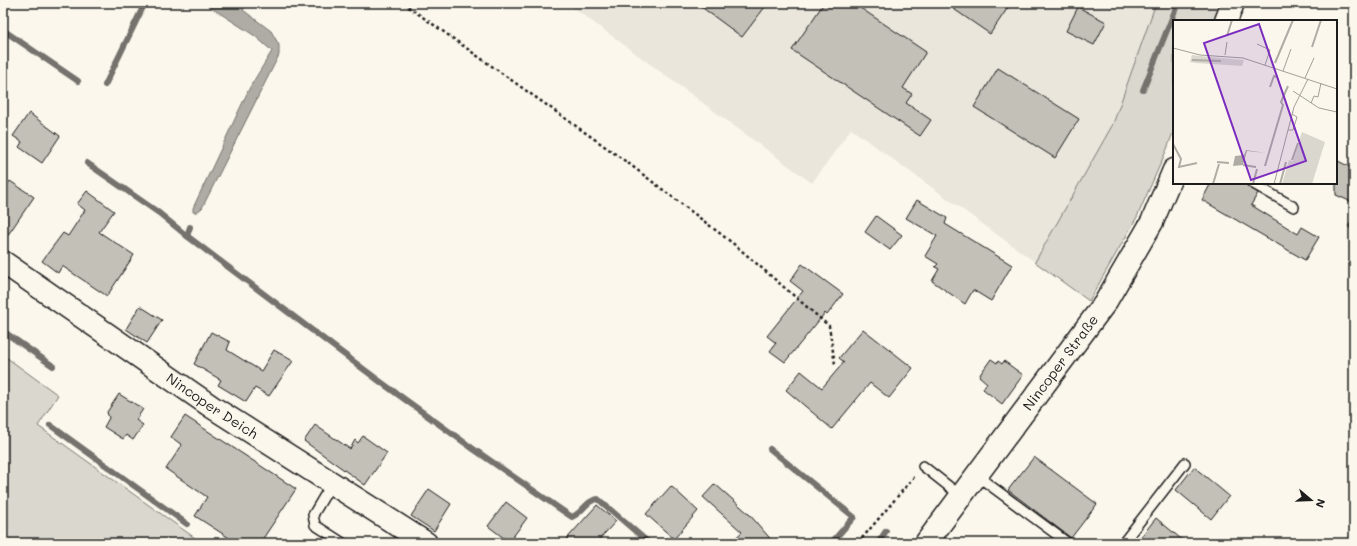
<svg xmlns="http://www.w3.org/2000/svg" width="1357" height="546" font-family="Mali,sans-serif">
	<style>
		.built { fill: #eae6dc }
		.green { fill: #dad7ce; stroke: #7b7a75 }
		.water { fill: #afaca5; stroke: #74726e }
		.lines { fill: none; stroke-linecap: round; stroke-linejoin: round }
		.stream { stroke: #74726e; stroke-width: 6 }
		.building { fill: #c3c0b8; stroke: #1c1c1c }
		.lane-casing { stroke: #1c1c1c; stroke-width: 12 }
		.secondary-casing { stroke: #1c1c1c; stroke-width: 25 }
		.path { stroke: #1c1c1c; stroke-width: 2.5; stroke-dasharray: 3 3; stroke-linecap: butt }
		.lane { stroke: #fbf7ec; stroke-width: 9 }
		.secondary { stroke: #fbf7ec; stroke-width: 22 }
		.labels { text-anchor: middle; stroke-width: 3; stroke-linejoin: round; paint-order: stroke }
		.street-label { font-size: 14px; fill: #1c1c1c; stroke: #fbf7ec }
		.inset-river { fill: none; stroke: #afaca5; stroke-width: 2 }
		.inset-road { fill: none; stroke: #a29f99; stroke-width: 1 }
		.view { fill: #7b2cbf; fill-opacity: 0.15; stroke: #7b2cbf; stroke-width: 2 }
		.inset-edge { fill: none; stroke: #1c1c1c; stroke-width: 2 }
	</style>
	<rect width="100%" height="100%" fill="#fbf7ec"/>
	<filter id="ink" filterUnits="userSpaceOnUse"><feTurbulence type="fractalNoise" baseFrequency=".025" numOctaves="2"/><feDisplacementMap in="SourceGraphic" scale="8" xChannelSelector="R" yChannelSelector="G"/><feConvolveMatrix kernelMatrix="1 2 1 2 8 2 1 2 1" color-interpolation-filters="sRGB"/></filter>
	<g filter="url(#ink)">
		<polygon class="built" points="567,3 1156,3 1113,124 1035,262 851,129 812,183"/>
		<g class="green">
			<polygon points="1156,3 1221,3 1214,21 1174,21 1174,130 1167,149 1137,217 1089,301 1035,262 1113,124"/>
			<polygon points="3,355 58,395 38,426 202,543 3,543"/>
		</g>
		<polygon class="water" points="204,3 247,3 243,10 271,31 279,45 279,55 202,208 197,212 193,212 193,208 250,87 272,51 255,36"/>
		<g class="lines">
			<g class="stream">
				<polyline points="3,30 78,81"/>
				<polyline points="105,85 145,3"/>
				<polyline points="1143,90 1178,3"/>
				<path d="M87,163L159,213L187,236L378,380L472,448L563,511L572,517C583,513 586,500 598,499L649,543"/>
				<polyline points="1351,226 1354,228"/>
				<polyline points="187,236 190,227"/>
				<polyline points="3,331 53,366"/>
				<polyline points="50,425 187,524"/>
				<polyline points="770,449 854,517 833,541"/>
				<polyline points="878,543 886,531"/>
			</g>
		</g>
		<g class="building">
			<polygon points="696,3 768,3 742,37"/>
			<polygon points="824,3 853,3 926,52 903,88 912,94 906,103 931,120 920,136 792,50"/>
			<polygon points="945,3 1011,3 990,34"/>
			<polygon points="1078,7 1106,22 1094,45 1066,31"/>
			<polygon points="998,68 1079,119 1055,158 974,107"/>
			<polygon points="29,113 60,136 42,163 19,147 22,142 13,136"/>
			<polygon points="1336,160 1354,169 1354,203 1336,195"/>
			<polygon points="10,181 34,197 3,242 3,190"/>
			<polygon points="1211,183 1243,183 1258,193 1251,205 1298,234 1302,227 1319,237 1305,260 1202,200"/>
			<polygon points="87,191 114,211 99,232 134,255 107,296 62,266 58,273 42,261 63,233 68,236 85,210 77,204"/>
			<polygon points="917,200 947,218 945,224 1012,265 991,301 973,290 965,304 932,281 939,269 935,267 938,264 925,256 937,236 906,218"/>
			<polygon points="876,216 902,235 890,250 865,232"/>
			<polygon points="802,264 843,294 827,315 825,313 785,362 770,351 776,343 767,336 803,291 790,281"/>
			<polygon points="140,306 162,320 147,343 126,329"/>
			<polygon points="863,329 913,368 889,398 870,383 832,429 786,390 801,371 822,388 844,362 839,358"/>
			<polygon points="211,332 230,342 227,350 261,371 274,350 293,361 269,396 255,388 246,402 218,385 221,380 194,364"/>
			<polygon points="991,359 997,363 998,361 1002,364 1004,361 1023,375 1002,404 983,389 987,383 979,376"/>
			<polygon points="119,394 143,409 136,420 143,425 133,440 126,435 123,439 104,427 109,418 107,412"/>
			<polygon points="185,416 296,489 260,543 237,543 195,516 207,497 166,469 182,445 171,437"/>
			<polygon points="315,425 350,449 355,440 358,443 363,436 387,453 365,485 304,441"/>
			<polygon points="1034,457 1097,504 1071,538 1008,490"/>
			<polygon points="1194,467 1229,496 1211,519 1176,490"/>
			<polygon points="715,484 749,514 774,543 730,543 742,532 703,497"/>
			<polygon points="671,486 698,511 674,539 646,514"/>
			<polygon points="429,489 451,504 434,531 411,516"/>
			<polygon points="506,502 527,518 509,542 488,526"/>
			<polygon points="597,505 616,521 596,543 563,543"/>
			<polygon points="1156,518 1186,543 1136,543"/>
		</g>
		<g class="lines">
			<g class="lane-casing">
				<g id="lane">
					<polyline points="1252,183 1294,207"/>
					<polyline points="923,466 961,496"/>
					<polyline points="976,475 1068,543"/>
					<polyline points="332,483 313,515 315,525 343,543"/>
					<polyline points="1123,543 1185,463"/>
				</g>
			</g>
			<g class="secondary-casing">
				<g id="secondary">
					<polyline points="1226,21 1233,3"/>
					<path id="s1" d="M3,262L212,407L426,543"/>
					<path id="s2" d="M926,543L1105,303L1152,222L1174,170"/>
				</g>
			</g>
			<g class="path">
				<polyline points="403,3 628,163 735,245 829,326 835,364"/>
				<polyline points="858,543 914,477"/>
			</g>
			<use href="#lane" class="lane"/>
			<use href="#secondary" class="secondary"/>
		</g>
	</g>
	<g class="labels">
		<g class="street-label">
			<text dy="5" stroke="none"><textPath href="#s2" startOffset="225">Nincoper Straße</textPath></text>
			<text dy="5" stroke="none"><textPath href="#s1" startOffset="254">Nincoper Deich</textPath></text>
		</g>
	</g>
	<g transform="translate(1173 20)">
		<rect width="164" height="164" fill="#fbf7ec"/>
		<path d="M19,35L27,36L71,40L69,46L23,43L17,42ZM129,112L152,122L139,164H109L116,140L120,141Z" fill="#dad7ce"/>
		<path d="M73,130L93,133L74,131L70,145L60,146L62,136L71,135Z" fill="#afaca5"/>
		<path class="inset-river" d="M54,16L59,0M139,27L148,0M19,40L48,41M102,43L120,0M97,67L101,56L104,57M0,124L8,139L6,147L24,143M119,140L125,123M44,142L56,143M70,145L83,147M92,146L110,85L108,82L115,66M40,164L46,144M80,164L84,149M107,164L113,142"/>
		<path class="inset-road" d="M84,24L97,30L92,45M0,28L27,35L70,38L164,69M52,35L54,22M110,51L118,29M132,58L141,38M120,71L146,88L164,92M138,83L141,76L145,77L148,63M115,110H120L124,97L119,94M101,164L121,87L135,59"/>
		<path class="view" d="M86,4L133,141L78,160L31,23Z"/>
		<rect width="164" height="164" class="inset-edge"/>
	</g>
	<rect width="1357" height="546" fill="none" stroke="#fbf7ec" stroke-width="16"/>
	<rect x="8" y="8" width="1341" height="530" fill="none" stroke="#1c1c1c" stroke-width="1.5" filter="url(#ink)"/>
	<g transform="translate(1311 500) rotate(109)" stroke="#fbf7ec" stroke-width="3" paint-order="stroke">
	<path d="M0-3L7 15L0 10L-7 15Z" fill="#1c1c1c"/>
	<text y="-6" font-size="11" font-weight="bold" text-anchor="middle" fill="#1c1c1c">N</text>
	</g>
</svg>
